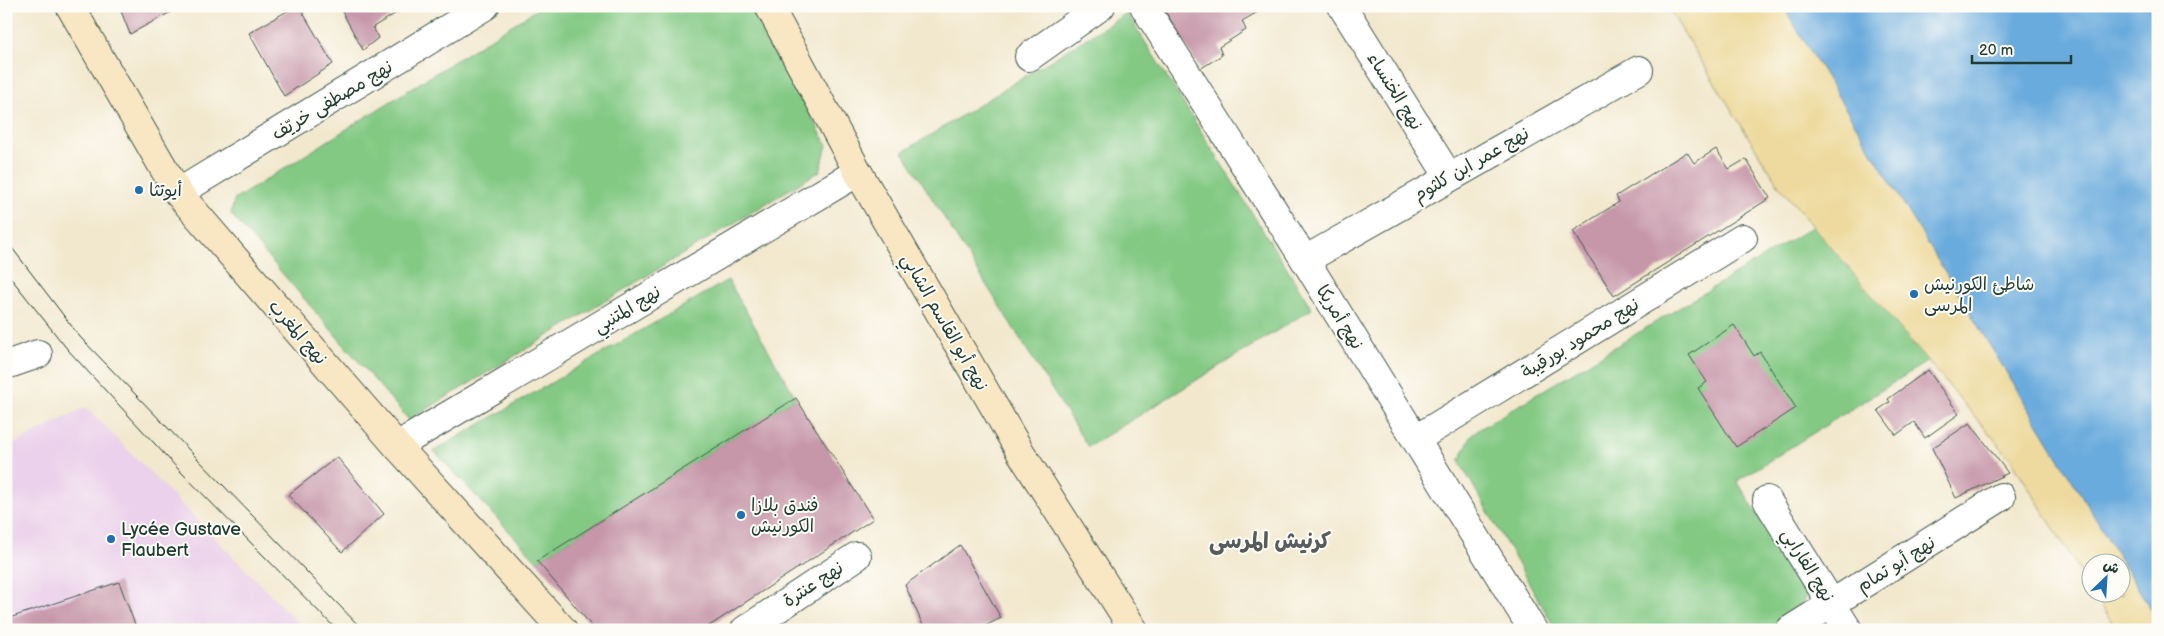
<svg xmlns="http://www.w3.org/2000/svg" width="2164" height="636" font-family="'Balsamiq Sans','Playpen Sans Arabic',sans-serif">
	<style>
		.built { fill: #ebd1eb }
		.green { fill: #83c984; stroke: #51835c }
		.sand { fill: #eeda9e; stroke: #868c69 }
		.water { fill: #6aabdd; stroke: #447488 }
		.building { fill: #c696a9 }
		.lines { fill: none; stroke-linecap: round; stroke-linejoin: round }
		.street-casing { stroke: #3f574b; stroke-width: 30 }
		.secondary-casing { stroke: #3f574b; stroke-width: 30 }
		.street { stroke: #fff; stroke-width: 28 }
		.secondary { stroke: #f9e7c3; stroke-width: 28 }
		.tram { stroke: #1f3d34; stroke-width: 1 }
		.poi-dot { fill: #1f6fb2; stroke: #fdfcf7; stroke-width: 2 }
		.labels { text-anchor: middle; stroke-width: 4; stroke-linejoin: round; paint-order: stroke }
		.street-label { font-size: 18px; fill: #1f3d34; stroke: #fdfcf7 }
		.poi-label { font-size: 18px; fill: #1f3d34; stroke: #fdfcf7; text-anchor: start }
		.district-label { font-size: 22px; font-weight: bold; fill: #595c5d; stroke: #fdfcf7 }
	</style>
	<rect width="100%" height="100%" fill="#fdfcf7"/>
	<filter id="ink" filterUnits="userSpaceOnUse"><feTurbulence type="fractalNoise" baseFrequency=".02" numOctaves="2"/><feDisplacementMap in="SourceGraphic" scale="10" xChannelSelector="R" yChannelSelector="G"/><feConvolveMatrix kernelMatrix="1 2 1 2 8 2 1 2 1" color-interpolation-filters="sRGB"/></filter>
	<filter id="wash" filterUnits="userSpaceOnUse"><feTurbulence type="fractalNoise" baseFrequency=".0096" numOctaves="4" result="noise"/><feDisplacementMap in="SourceGraphic" scale="20" xChannelSelector="R" yChannelSelector="G"/><feGaussianBlur stdDeviation="1.12" result="paint"/><feColorMatrix in="noise" values="0 0 0 0 0 0 0 0 0 0 0 0 0 0 0 0 0 1.4 0 .05"/><feComposite in="paint" operator="in"/></filter>
	<g filter="url(#wash)">
		<rect width="100%" height="100%" fill="#f2e8ce"/>
		<polygon class="built" points="86,407 305,630 6,630 6,448"/>
		<g class="green">
			<polygon points="542,6 751,6 827,145 820,171 409,420 231,214 234,200"/>
			<polygon points="1127,13 1312,309 1088,447 903,152"/>
			<polygon points="1814,226 1928,361 1737,481 1806,595 1799,611 1769,630 1556,630 1459,461 1473,433"/>
			<polygon points="728,280 796,398 537,561 434,451"/>
		</g>
		<polygon class="sand" points="1667,6 1783,6 2158,621 2158,630 2117,630 2094,594 2122,594 2122,564 2092,564 2091,589 2011,459 1779,186"/>
		<polygon class="water" points="1783,6 2158,6 2158,621"/>
		<g id="blocks">
			<g class="building">
				<polygon points="119,6 182,6 130,34"/>
				<polygon points="296,6 299,6 333,64 284,96 249,33"/>
				<polygon points="339,6 408,6 373,27 378,38 363,50"/>
				<polygon points="1162,6 1268,6 1242,21 1246,30 1219,47 1222,55 1200,69"/>
				<polygon points="1716,149 1729,169 1746,159 1770,198 1614,296 1573,231 1619,202 1616,196 1687,152 1694,163"/>
				<polygon points="1734,325 1754,356 1760,352 1796,408 1736,447 1698,388 1707,382 1689,355"/>
				<polygon points="1928,370 1959,414 1925,438 1914,422 1896,435 1878,410 1890,402 1888,399"/>
				<polygon points="796,398 873,519 703,630 595,630 537,561"/>
				<polygon points="1970,423 2008,473 1956,498 1932,448"/>
				<polygon points="337,457 384,514 342,552 288,495"/>
				<polygon points="960,545 1001,618 977,630 925,630 905,585"/>
				<polygon points="119,582 137,630 6,630 6,619"/>
			</g>
		</g>
	</g>
	<g filter="url(#ink)">
		<use href="#blocks" fill-opacity="0" stroke="#3f574b" stroke-width="1"/>
		<g class="lines">
			<g class="street-casing">
				<g id="street">
					<polyline points="1144,6 1305,260 1533,630"/>
					<polyline points="1342,6 1449,177"/>
					<polyline points="1029,57 1101,6"/>
					<polyline points="178,193 485,6"/>
					<polyline points="1305,260 1639,70"/>
					<polyline points="6,365 38,354"/>
					<polyline points="1416,439 1743,238"/>
					<polyline points="397,446 858,172"/>
					<polyline points="1767,500 1848,630"/>
					<polyline points="745,630 857,556"/>
					<polyline points="1790,630 2001,497"/>
				</g>
			</g>
			<g class="secondary-casing">
				<g id="secondary">
					<polyline points="70,6 178,193 397,446 563,630"/>
					<polyline points="769,6 858,172 1021,453 1134,630"/>
				</g>
			</g>
			<use href="#street" class="street"/>
			<use href="#secondary" class="secondary"/>
			<g class="tram">
				<polyline points="6,240 80,337 363,630"/>
				<polyline points="6,272 68,350 179,470 337,630"/>
			</g>
		</g>
	</g>
	<g class="poi-dot">
		<circle cx="139" cy="190" r="5"/>
		<circle cx="1914" cy="294" r="5"/>
		<circle cx="741" cy="515" r="5"/>
		<circle cx="111" cy="539" r="5"/>
	</g>
	<g class="labels">
		<g class="street-label">
			<text transform="translate(1395 91) rotate(58)" y="6">نهج الخنساء</text>
			<text transform="translate(332 100) rotate(-31)" y="6">نهج مصطفى خريّف</text>
			<text transform="translate(1471 164) rotate(-30)" y="6">نهج عمر ابن كلثوم</text>
			<text transform="translate(627 309) rotate(-31)" y="6">نهج المتنبي</text>
			<text transform="translate(1340 317) rotate(58)" y="6">نهج أمريكا</text>
			<text transform="translate(945 322) rotate(60)" y="6">نهج أبو القاسم الشابي</text>
			<text transform="translate(298 332) rotate(49)" y="6">نهج المغرب</text>
			<text transform="translate(1580 338) rotate(-32)" y="6">نهج محمود بورقيبة</text>
			<text transform="translate(1896 564) rotate(-32)" y="6">نهج أبو تمام</text>
			<text transform="translate(1808 565) rotate(58)" y="6">نهج الفارابي</text>
			<text transform="translate(813 584) rotate(-33)" y="6">نهج عنترة</text>
		</g>
		<g class="poi-label">
			<text x="149" y="196">أيوتثا</text>
			<text x="1924" y="290">شاطئ الكورنيش<tspan x="1924" dy="21">المرسى</tspan></text>
			<text x="751" y="511">فندق بلازا<tspan x="751" dy="21">الكورنيش</tspan></text>
			<text x="121" y="535">Lycée Gustave<tspan x="121" dy="21">Flaubert</tspan></text>
		</g>
		<g class="district-label">
			<text x="1270" y="548">كرنيش المرسى</text>
		</g>
	</g>
	<rect width="2164" height="636" fill="none" stroke="#fdfcf7" stroke-width="25"/>
	<g transform="translate(2106 578) rotate(25)"><circle r="24" fill="#fdfcf7" stroke="#a4b0a9"/>
	<path d="M0-4L9 19L0 12L-9 19Z" fill="#1f6fb2"/>
	<text y="-8" font-size="14" font-weight="bold" text-anchor="middle" fill="#1f3d34">ش</text>
	</g>
	<path d="M1972 55v8h99v-8" fill="none" stroke="#1f3d34" stroke-width="2.5"/>
	<text x="1979" y="55" font-size="15" fill="#1f3d34" stroke="#fdfcf7" stroke-width="4" paint-order="stroke">20 m</text>
</svg>
